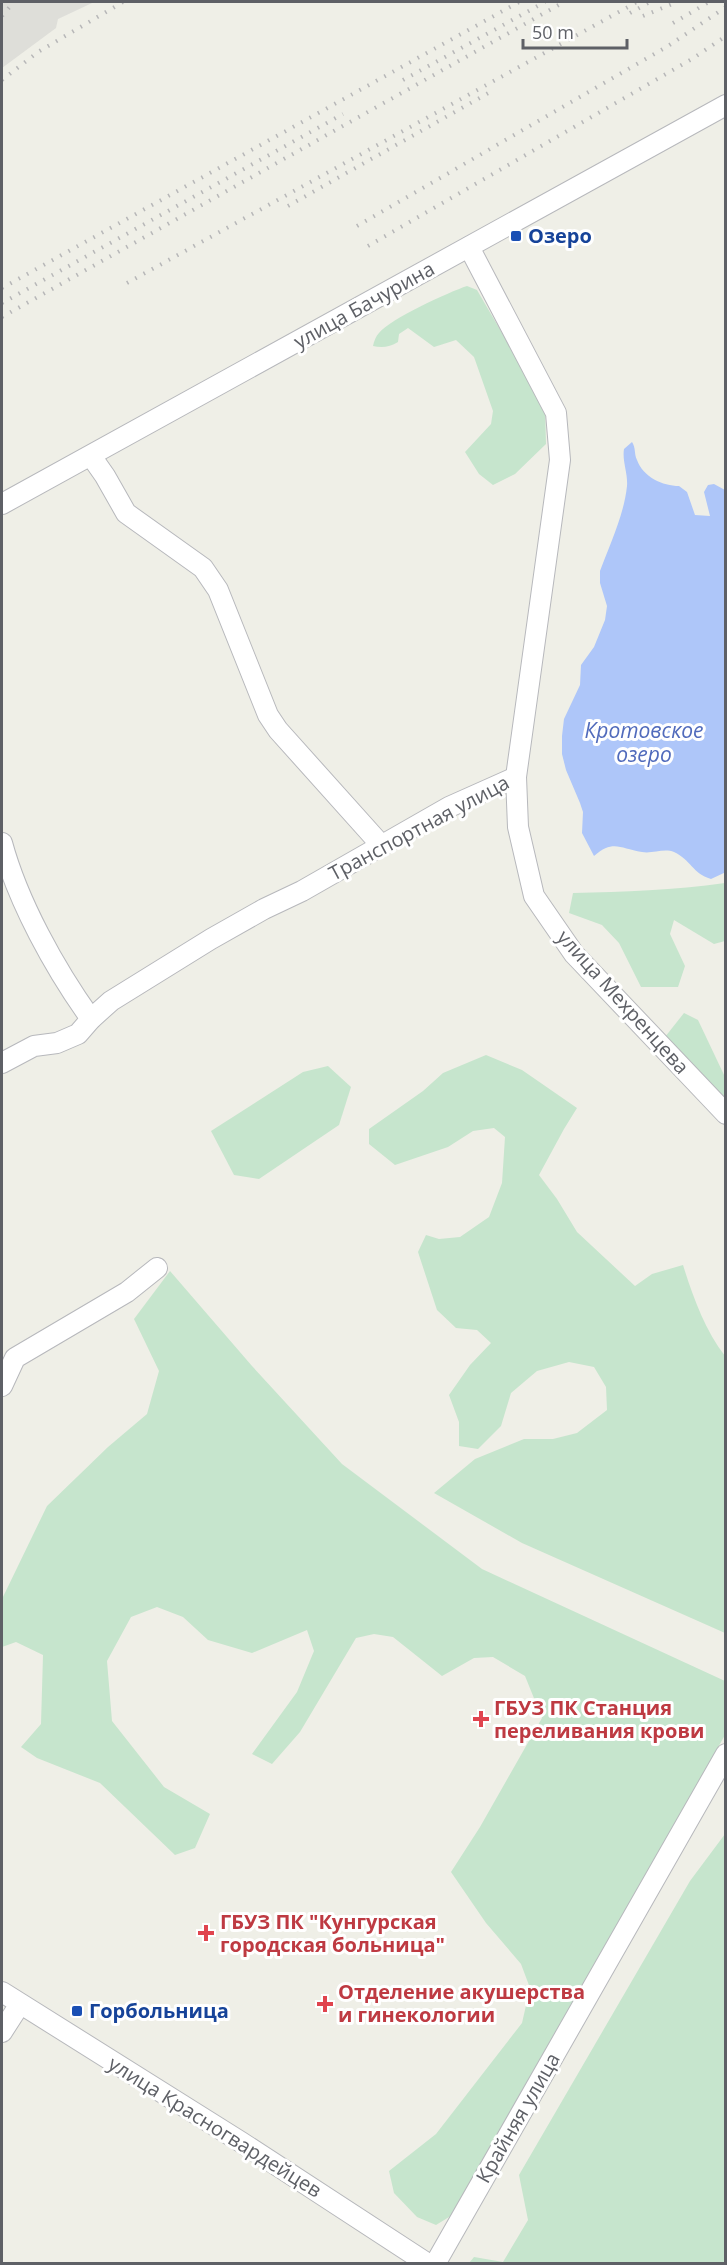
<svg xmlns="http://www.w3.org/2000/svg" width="727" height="2265" font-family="'Open Sans',sans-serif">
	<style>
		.industrial { fill: #deded9 }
		.green { fill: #c6e5cd }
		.water { fill: #aec6f9 }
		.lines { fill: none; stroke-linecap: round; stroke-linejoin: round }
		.minor-casing { stroke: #b7b8bc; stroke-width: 22 }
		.minor { stroke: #fff; stroke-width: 20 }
		.rail { stroke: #b7b7b8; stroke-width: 4; stroke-dasharray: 1.5 8; stroke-linecap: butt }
		.transit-dot { fill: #1a4fb4; stroke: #fff; stroke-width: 2 }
		.health-dot { fill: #e0444e; stroke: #fff; stroke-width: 2 }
		.labels { text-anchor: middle; stroke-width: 6; stroke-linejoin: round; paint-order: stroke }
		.transit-label { font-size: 20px; font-weight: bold; fill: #164399; stroke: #fff; text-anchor: start }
		.street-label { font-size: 20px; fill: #5e6066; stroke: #fff }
		.health-label { font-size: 20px; font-weight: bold; fill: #be3a42; stroke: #fff; text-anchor: start }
		.water-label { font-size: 21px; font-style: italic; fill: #516bbc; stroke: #fff }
	</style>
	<rect width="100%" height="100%" fill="#efefe7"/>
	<polygon class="industrial" points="2,2 91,2 92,3 58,19 56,28 2,68"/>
	<g class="green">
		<path d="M467,286L477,290L545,407L546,444L515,474L493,485L479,474L465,452L491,424L493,411L474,357L456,340L434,347L408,328L399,334L398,342C390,347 382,348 373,346C374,341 376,336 379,333C390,319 449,292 467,286Z"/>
		<path d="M725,883V941L714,944L674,920L670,934L685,966L678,987H641L619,943L602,925L569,913L573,893C624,892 674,890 725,883Z"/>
		<polygon points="684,1013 698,1020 725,1077 725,1106 665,1037"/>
		<path d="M486,1055L522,1070L577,1108L564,1129L539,1175L557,1199L577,1232L635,1286L652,1274L683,1265C693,1297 705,1330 725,1356V1633L522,1543L434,1493L475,1459L524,1439H553L577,1433L607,1410L606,1387L594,1367L569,1362L537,1371L511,1393L501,1426L478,1449L459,1446V1422L449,1395L470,1365L491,1343L477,1330L456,1328L437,1310L418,1252L426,1235L439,1239L460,1237L489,1217L502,1183L505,1137L494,1128L473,1131L448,1147L395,1165L369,1144V1129L423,1091L443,1073Z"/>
		<polygon points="328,1066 351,1087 339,1125 259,1179 234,1175 211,1131 303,1072"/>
		<polygon points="170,1271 252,1366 342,1464 482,1569 725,1681 725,1735 454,2214 436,2225 417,2217 394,2193 389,2171 436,2134 522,2023 530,1988 521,1964 486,1923 451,1872 480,1827 542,1718 525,1676 493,1657 474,1658 442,1676 393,1637 374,1634 356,1638 300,1732 272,1764 252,1754 297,1692 314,1651 307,1630 252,1653 208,1640 183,1617 157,1607 131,1617 107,1661 112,1721 164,1787 210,1814 195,1848 175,1855 100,1783 37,1758 21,1747 41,1724 43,1655 16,1642 2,1647 2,1599 47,1506 108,1447 147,1414 159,1371 134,1319"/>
		<polygon points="725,1834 725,2263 469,2263 474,2257 503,2262 528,2220 519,2175 690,1881"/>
	</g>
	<path class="water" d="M632,442C636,448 634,454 637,460C643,477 663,486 679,486L687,492L695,515L710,516L704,492L708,485L714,484L725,490L726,872L711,879C692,873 691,860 674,852C664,848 652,854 642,852C620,849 614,839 594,856L582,833L583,812L580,803L566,770L562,754V736L564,719L580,685L581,665L594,647L605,620L607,606L600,583V571C610,544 624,515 627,486C628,473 622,461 624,449Z"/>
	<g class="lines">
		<g class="minor-casing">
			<g id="minor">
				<polyline points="469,247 556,413 560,460 516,777 518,827 534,896 574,954 726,1114"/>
				<polyline points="91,456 105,476 126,513 203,568 218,590 268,715 278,730 382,846"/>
				<polyline points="2,504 726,105"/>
				<path d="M2,843C18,902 55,969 91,1019"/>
				<polyline points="2,1063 34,1046 57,1043 78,1034 91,1019 111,1001 211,939 264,909 302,891 449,807 516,777"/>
				<polyline points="2,1386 15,1358 127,1292 157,1268"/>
				<polyline points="2,1992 241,2142 428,2264"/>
				<polyline points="2,2032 20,2004"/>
				<polyline points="435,2264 726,1754"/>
			</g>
		</g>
		<use href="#minor" class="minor"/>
		<g class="rail">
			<polyline points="630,13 650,2"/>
			<polyline points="2,16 14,2"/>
			<polyline points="643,16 677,2"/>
			<polyline points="673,23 709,2"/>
			<polyline points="2,80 38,52 123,2"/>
			<polyline points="403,80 545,2"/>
			<polyline points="288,206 492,91"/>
			<polyline points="357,226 668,46 726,7"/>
			<polyline points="368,246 692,59 726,36"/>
			<polyline points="127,283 637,2"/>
			<polyline points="2,288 519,2"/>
			<polyline points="2,303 343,114"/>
			<polyline points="2,317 564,2"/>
		</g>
	</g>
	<g class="transit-dot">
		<rect x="510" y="230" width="12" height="12" rx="3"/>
		<rect x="71" y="2005" width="12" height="12" rx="3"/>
	</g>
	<g class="health-dot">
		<path d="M478 1710h6v6h6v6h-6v6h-6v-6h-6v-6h6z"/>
		<path d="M203 1924h6v6h6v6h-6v6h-6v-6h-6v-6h6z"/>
		<path d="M322 1995h6v6h6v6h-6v6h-6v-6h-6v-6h6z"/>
	</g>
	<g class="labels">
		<g class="transit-label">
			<text x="528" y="243">Озеро</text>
			<text x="89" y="2018">Горбольница</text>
		</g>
		<g class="street-label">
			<text transform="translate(364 305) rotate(-29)" y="7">улица Бачурина</text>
			<text transform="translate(419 828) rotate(-28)" y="7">Транспортная улица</text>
			<text transform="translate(623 1002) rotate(48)" y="7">улица Мехренцева</text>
			<text transform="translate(518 2118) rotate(-60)" y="7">Крайняя улица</text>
			<text transform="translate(215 2127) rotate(32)" y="7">улица Красногвардейцев</text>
		</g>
		<g class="health-label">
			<text x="494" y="1715">ГБУЗ ПК Станция<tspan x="494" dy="23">переливания крови</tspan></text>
			<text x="220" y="1929">ГБУЗ ПК "Кунгурская<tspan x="220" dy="23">городская больница"</tspan></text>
			<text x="338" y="1999">Отделение акушерства<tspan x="338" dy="23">и гинекологии</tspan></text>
		</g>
		<g class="water-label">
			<text x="644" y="738">Кротовское<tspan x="644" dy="24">озеро</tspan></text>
		</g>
	</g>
	<rect width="727" height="2265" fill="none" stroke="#5e6066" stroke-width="6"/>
	<path d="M523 39v9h104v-9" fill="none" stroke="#5e6066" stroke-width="3"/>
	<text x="532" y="39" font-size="18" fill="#5e6066" stroke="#ffffff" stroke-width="4.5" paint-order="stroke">50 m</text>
</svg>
